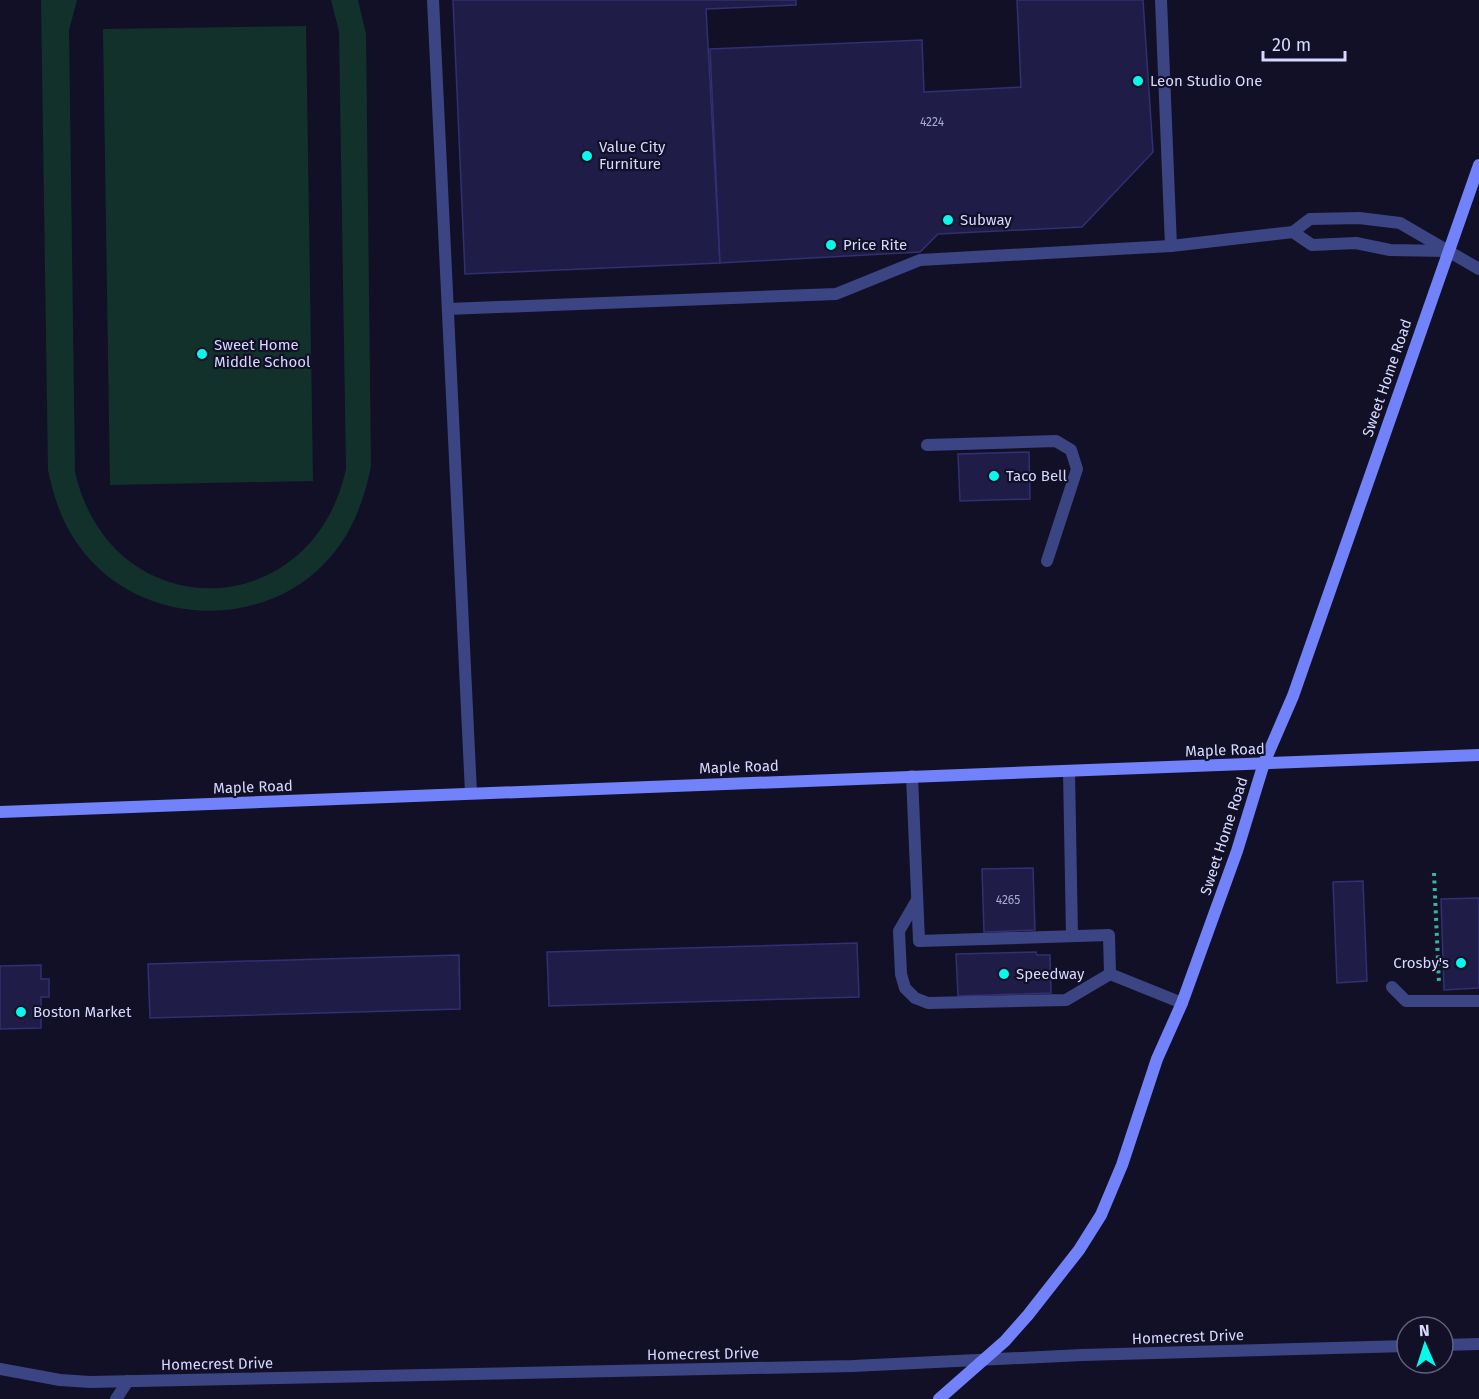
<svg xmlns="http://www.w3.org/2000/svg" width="1479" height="1399" font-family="'Fira Sans',sans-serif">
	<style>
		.green { fill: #13312b }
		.building { fill: #1f1d47; stroke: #322f72; stroke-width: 1.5 }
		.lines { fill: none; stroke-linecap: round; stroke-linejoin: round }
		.path { stroke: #33b69a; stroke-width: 4; stroke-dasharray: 3 4.5; stroke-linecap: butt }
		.lane { stroke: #3c4584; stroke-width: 12 }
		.street { stroke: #3c4584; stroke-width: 12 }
		.secondary { stroke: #7182fb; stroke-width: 12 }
		.poi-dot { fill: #08f9ec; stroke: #111027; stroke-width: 2 }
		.labels { text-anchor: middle; stroke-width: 4.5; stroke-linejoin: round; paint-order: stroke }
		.number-label { font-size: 12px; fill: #a9a9d0 }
		.poi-label { font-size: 15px; fill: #d7d8fe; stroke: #111027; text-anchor: start }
		.street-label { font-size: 15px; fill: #d7d8fe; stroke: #111027 }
	</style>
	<rect width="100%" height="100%" fill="#111027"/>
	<g class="green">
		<path d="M41,0H77L69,30L75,472C111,629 312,626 346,469L339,31L331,0H358L366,34L371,466C364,502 351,536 325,563C258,633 135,625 79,546C62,523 54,498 48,470Z"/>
		<polygon points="306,26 313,481 110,485 103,29"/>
	</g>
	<g class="building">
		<polygon points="453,0 796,0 796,5 706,9 720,263 465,274"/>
		<polygon points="1017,0 1143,0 1153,152 1082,227 938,234 920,252 720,263 710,49 922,40 924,92 1021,87"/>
		<polygon points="1029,452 1030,499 960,501 958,454"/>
		<polygon points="1033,868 1035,930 984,932 982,869"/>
		<polygon points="1363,881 1367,981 1337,983 1333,882"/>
		<polygon points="1479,898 1479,988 1444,990 1441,899"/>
		<polygon points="857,943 859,997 549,1006 547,952"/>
		<polygon points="1036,952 1037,955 1050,955 1051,993 958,996 956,954"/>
		<polygon points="459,955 460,1009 150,1018 148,964"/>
		<polygon points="41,965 41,979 49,979 49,997 41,997 41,1028 0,1029 0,966"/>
	</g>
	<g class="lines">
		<polyline class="path" points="1434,873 1439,983"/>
		<g class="lane">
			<polyline points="433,0 471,793"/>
			<polyline points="1161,0 1171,246"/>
			<polyline points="1293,232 1312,245 1356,243 1390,250 1446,251"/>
			<polyline points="448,309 836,294 920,260 1171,246 1293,232 1310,219 1359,218 1400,223 1479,269"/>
			<polyline points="927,445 1056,441 1071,450 1077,469 1047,561"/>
			<polyline points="1069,771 1072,936"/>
			<polyline points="912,776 919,941 1109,935 1110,974"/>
			<polyline points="917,900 899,931 901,974 905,988 915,998 928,1003 1066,1000 1110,974"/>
			<polyline points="1110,974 1182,1003"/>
			<polyline points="1392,987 1406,1001 1479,1001"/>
		</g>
		<g class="street">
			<polyline points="1443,1345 1479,1344"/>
			<polyline points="0,1369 60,1380 90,1382 853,1366 1082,1355 1407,1346"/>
			<polyline points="116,1399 128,1381"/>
		</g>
		<g class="secondary">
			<polyline points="0,812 1479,755"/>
			<polyline points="939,1399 1005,1341 1028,1315 1079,1250 1101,1215 1122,1165 1157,1059 1182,1003 1237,851 1264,763 1293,696 1479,165"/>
		</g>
	</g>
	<g class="poi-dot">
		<circle cx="1138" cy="81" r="6"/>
		<circle cx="587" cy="156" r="6"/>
		<circle cx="948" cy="220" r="6"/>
		<circle cx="831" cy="245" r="6"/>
		<circle cx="202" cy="354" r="6"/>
		<circle cx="994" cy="476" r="6"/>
		<circle cx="1461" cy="963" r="6"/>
		<circle cx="1004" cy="974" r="6"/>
		<circle cx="21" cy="1012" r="6"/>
	</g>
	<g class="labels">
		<g class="number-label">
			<text x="932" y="126">4224</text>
			<text x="1008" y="904">4265</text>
		</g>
		<g class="poi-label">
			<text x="1150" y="86">Leon Studio One</text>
			<text x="599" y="152">Value City<tspan x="599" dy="17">Furniture</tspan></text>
			<text x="960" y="225">Subway</text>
			<text x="843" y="250">Price Rite</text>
			<text x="214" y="350">Sweet Home<tspan x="214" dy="17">Middle School</tspan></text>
			<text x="1006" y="481">Taco Bell</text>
			<text x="1449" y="968" text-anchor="end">Crosby's</text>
			<text x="1016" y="979">Speedway</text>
			<text x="33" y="1017">Boston Market</text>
		</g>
		<g class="street-label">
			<text transform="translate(1387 378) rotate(-71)" y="5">Sweet Home Road</text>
			<text transform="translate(1225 750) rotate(-2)" y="5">Maple Road</text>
			<text transform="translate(739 767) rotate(-2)" y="5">Maple Road</text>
			<text transform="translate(253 787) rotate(-2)" y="5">Maple Road</text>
			<text transform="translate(1224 836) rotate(-72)" y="5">Sweet Home Road</text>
			<text transform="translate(1188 1337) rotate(-2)" y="5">Homecrest Drive</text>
			<text transform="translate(703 1354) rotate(-1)" y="5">Homecrest Drive</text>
			<text transform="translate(217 1364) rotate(-1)" y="5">Homecrest Drive</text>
		</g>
	</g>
	<g transform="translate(1425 1345) rotate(357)"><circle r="28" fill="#111027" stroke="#60607d" stroke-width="1.5"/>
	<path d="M0-4.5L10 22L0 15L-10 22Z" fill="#08f9ec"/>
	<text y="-9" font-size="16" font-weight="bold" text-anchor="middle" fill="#d7d8fe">N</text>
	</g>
	<path d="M1263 51v9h82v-9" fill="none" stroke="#d7d8fe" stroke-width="3"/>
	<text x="1272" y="51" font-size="18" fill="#d7d8fe" stroke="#111027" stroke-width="4.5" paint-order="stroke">20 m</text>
</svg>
